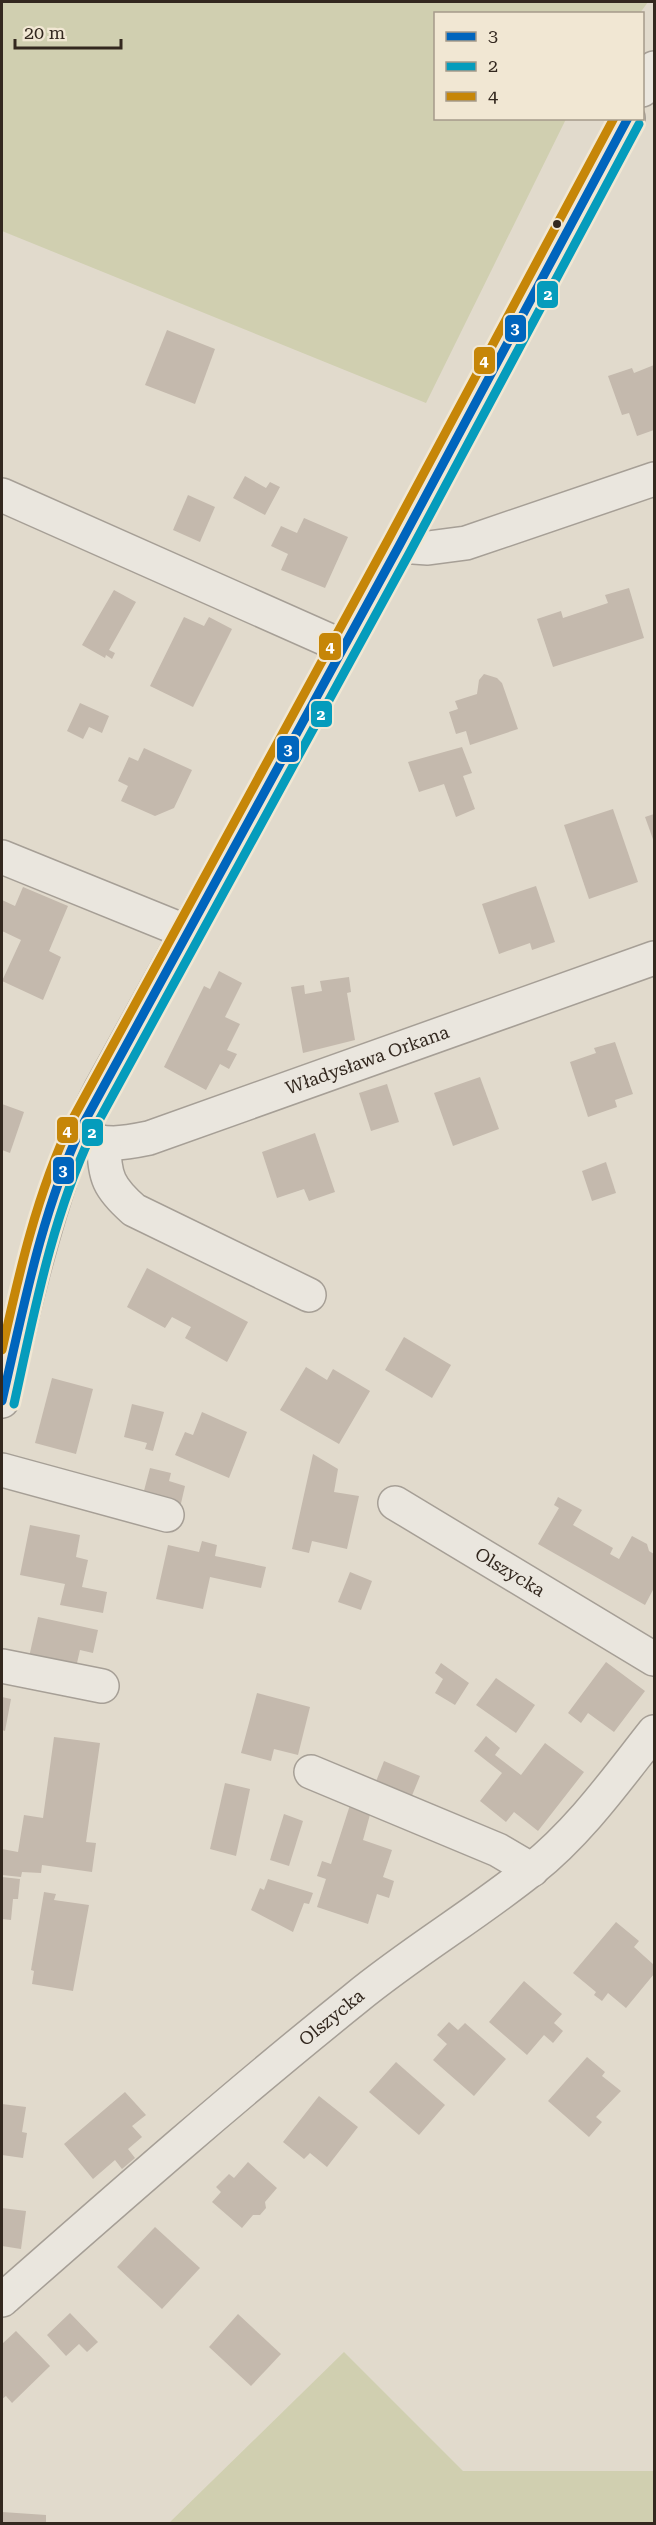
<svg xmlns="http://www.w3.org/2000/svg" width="656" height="2525" font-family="'Roboto Serif',serif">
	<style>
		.green { fill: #d0cfb0 }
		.building { fill: #c4b9ad }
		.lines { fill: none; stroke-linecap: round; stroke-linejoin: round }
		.minor-casing { stroke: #a69f96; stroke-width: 36 }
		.minor { stroke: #eae6de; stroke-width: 33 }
		.bus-1-casing { stroke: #f1e7d3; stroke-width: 14 }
		.bus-2-casing { stroke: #f1e7d3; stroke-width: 14 }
		.bus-3-casing { stroke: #f1e7d3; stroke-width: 14 }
		.bus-1 { stroke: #0065bd; stroke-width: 9 }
		.bus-2 { stroke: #059cbc; stroke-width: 9 }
		.bus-3 { stroke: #c68608; stroke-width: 9 }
		.bus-dot { fill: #33281f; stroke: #f1e7d3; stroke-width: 2 }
		.labels { text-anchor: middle; stroke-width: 6; stroke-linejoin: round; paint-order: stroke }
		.street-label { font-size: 18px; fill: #33281f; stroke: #f1e7d3 }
		.line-badge { stroke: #f1e7d3; stroke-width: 2 }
		.badge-label { font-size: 16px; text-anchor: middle; font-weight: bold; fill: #fff }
	</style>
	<rect width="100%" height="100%" fill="#e1dacc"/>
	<g class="green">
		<polygon points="2,2 648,2 640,13 436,14 436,118 566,119 426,403 2,231"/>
		<polygon points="344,2352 463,2471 654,2471 654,2523 169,2523"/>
	</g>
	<g class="building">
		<polygon points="167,330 215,349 195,404 145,385"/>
		<polygon points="654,365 654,430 637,436 629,413 622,415 608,376 632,368 634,373"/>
		<polygon points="245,476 266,488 270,482 280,487 265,515 233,498"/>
		<polygon points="188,495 215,507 200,542 173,530"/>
		<polygon points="304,518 348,537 325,588 281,570 288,554 271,546 281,526 297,533"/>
		<polygon points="629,588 644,638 553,667 537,619 561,611 563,618 608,603 605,595"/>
		<polygon points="114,590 136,602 109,650 115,653 112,659 106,655 105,658 82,645"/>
		<polygon points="184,617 204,626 209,617 232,629 193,707 150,686"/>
		<polygon points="484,674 497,678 502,683 518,729 470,745 466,731 456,734 449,712 458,709 455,701 477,694 479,680"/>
		<polygon points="80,703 109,716 102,733 89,727 83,739 67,731"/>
		<polygon points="462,747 472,773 463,776 475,809 456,817 444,784 419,792 408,762"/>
		<polygon points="144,748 192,770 174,808 155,816 121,801 128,786 118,781 129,757 138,761"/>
		<polygon points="613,809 638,882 589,899 564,825"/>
		<polygon points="654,814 654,842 645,817"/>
		<polygon points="536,886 555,942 532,950 530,943 499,954 482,904"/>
		<polygon points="23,887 68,906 49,951 61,957 43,1000 2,981 21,940 2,931 2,900 15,906"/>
		<polygon points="219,971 242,983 225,1017 240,1024 227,1050 237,1054 229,1069 220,1064 206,1090 164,1067 204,986 210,989"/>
		<polygon points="349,977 351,992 347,993 355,1040 303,1053 291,987 304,985 305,994 322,991 320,981"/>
		<polygon points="615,1042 633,1094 615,1100 617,1107 588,1117 570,1062 596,1053 594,1048"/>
		<polygon points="480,1077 499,1129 453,1146 434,1093"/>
		<polygon points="387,1084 399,1122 371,1131 359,1093"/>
		<polygon points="2,1104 24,1112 10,1153 2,1150"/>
		<polygon points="315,1133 335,1192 309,1201 304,1189 277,1198 262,1152"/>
		<polygon points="606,1162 616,1193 592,1201 582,1171"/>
		<polygon points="147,1268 248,1322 227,1362 185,1338 191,1327 172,1317 165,1328 127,1307"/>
		<polygon points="404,1337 451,1365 432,1398 385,1370"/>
		<polygon points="306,1367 327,1380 333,1369 370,1391 339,1444 280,1410"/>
		<polygon points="52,1378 93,1389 76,1454 35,1443"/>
		<polygon points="132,1404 164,1412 153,1451 145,1449 147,1443 124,1437"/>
		<polygon points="202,1412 247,1432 229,1478 175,1455 185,1432 193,1435"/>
		<polygon points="313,1454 338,1469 334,1492 359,1496 347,1549 312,1541 309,1553 292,1549"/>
		<polygon points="150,1468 171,1473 169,1481 185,1486 179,1512 141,1502"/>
		<polygon points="558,1497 582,1510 573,1525 613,1548 610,1554 619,1559 632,1536 647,1544 649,1551 654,1554 654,1588 645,1605 538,1544 559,1508 554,1505"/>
		<polygon points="30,1525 80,1535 76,1557 88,1560 82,1587 107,1592 103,1613 60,1605 65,1584 20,1575"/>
		<polygon points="202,1541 217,1545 215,1556 266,1567 261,1588 210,1577 203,1609 156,1599 168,1545 199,1552"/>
		<polygon points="350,1572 372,1581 361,1610 338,1602"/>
		<polygon points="38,1617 98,1630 93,1653 80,1650 74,1676 27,1666"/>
		<polygon points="606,1662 645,1691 614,1732 588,1713 581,1723 568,1713"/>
		<polygon points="441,1663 469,1683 455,1705 435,1693 443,1679 435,1673"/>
		<polygon points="496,1678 535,1705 516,1733 476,1705"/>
		<polygon points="257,1693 310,1707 298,1755 274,1749 271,1761 241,1753"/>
		<polygon points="2,1697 11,1699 5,1731 2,1730"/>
		<polygon points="486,1736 500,1748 495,1755 521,1775 545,1743 584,1772 538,1831 514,1812 506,1822 480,1801 502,1773 474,1751"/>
		<polygon points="54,1737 100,1743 86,1842 96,1843 92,1872 42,1865 41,1873 22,1872 21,1877 2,1875 2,1849 18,1852 24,1815 43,1818"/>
		<polygon points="384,1761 420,1776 411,1798 375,1784"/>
		<polygon points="225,1783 250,1789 236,1856 210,1849"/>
		<polygon points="350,1805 371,1811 363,1840 392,1850 383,1877 394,1881 389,1898 377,1894 368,1924 317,1907 326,1879 317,1876 322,1861 331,1864"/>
		<polygon points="284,1814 303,1821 289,1866 270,1860"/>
		<polygon points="2,1877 20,1879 18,1899 13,1899 11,1920 2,1919"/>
		<polygon points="268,1879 313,1893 309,1904 304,1903 293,1932 251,1910 260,1888 264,1890"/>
		<polygon points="44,1892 56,1894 54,1900 89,1905 73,1991 32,1984 34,1971 31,1970"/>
		<polygon points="616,1922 639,1941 634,1947 654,1965 654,1974 626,2008 608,1993 602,2001 594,1995 596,1992 573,1973"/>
		<polygon points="524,1981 562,2014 554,2023 563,2031 553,2043 544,2035 527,2055 489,2022"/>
		<polygon points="449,2022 458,2030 465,2023 506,2059 474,2096 433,2060 447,2044 437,2035"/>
		<polygon points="587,2057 605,2072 602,2076 621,2091 596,2117 602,2122 589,2137 548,2101"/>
		<polygon points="396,2062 445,2105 419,2135 369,2092"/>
		<polygon points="125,2092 146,2115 132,2126 142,2137 128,2149 135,2158 122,2169 115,2160 93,2179 64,2144"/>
		<polygon points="319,2096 358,2127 327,2167 310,2153 304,2159 283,2142"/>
		<polygon points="2,2104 26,2107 22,2132 27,2133 23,2158 2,2155"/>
		<polygon points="248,2162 277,2188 265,2202 266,2208 260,2215 253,2215 242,2228 212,2202 221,2192 216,2187 229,2174 234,2178"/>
		<polygon points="2,2208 26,2211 21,2249 2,2246"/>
		<polygon points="155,2227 200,2268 162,2309 117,2267"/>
		<polygon points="70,2313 98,2342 87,2352 79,2344 66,2356 47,2335"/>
		<polygon points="238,2314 281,2354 251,2386 209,2347"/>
		<polygon points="16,2331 50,2366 12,2403 6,2396 2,2399 2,2344"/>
		<polygon points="2,2512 46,2515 46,2524 2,2524"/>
	</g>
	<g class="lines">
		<g class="minor-casing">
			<g id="minor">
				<polyline points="642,90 654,68"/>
				<polyline points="2,495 344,647"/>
				<polyline points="399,546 428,548 466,543 654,479"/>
				<polyline points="2,857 187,932"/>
				<path id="s1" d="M78,1136C107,1146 120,1144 149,1138L654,958"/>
				<path d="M104,1144C104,1177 109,1188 134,1210L309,1295"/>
				<path d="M2,1401C20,1322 38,1243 65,1166C74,1140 88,1115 100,1091L399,546L628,118"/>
				<polyline points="2,1470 167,1515"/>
				<path id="s2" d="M395,1503L654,1659"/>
				<polyline points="2,1666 102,1686"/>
				<polyline points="311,1772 498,1850 532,1870"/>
				<path id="s3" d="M2,2300C118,2198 235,2095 356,1998C412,1952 475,1915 531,1870C580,1831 616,1780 654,1732"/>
			</g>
		</g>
		<use href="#minor" class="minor"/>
		<g class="bus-1-casing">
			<path id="bus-1" d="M2,1401C23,1310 41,1213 81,1128L399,546L628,118"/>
		</g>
		<g class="bus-2-casing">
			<path id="bus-2" d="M14,1404C34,1313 52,1217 92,1133L410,552L639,124"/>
		</g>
		<g class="bus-3-casing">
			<path id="bus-3" d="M2,1350C19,1273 37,1193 71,1122L388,540L614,118"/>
		</g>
		<use href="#bus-1" class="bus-1"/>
		<use href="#bus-2" class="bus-2"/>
		<use href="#bus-3" class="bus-3"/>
	</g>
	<circle class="bus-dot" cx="557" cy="224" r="5"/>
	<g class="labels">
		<g class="street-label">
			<text dy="6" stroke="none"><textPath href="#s1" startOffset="304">Władysława Orkana</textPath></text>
			<text dy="6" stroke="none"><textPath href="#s2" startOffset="134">Olszycka</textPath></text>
			<text dy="6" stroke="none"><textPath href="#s3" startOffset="434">Olszycka</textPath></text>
		</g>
	</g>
	<g class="line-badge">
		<rect x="536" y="280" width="23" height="29" rx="6" fill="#059cbc"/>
		<rect x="504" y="314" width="23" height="29" rx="6" fill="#0065bd"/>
		<rect x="473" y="346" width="23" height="29" rx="6" fill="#c68608"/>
		<rect x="318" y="632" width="24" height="29" rx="6" fill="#c68608"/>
		<rect x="310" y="700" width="23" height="28" rx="6" fill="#059cbc"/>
		<rect x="276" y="735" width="24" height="28" rx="6" fill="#0065bd"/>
		<rect x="56" y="1116" width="23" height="28" rx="6" fill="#c68608"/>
		<rect x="81" y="1118" width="23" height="29" rx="6" fill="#059cbc"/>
		<rect x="52" y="1156" width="23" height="29" rx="6" fill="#0065bd"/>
	</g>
	<g class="badge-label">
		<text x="548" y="300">2</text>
		<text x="515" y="334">3</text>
		<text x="484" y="366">4</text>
		<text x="330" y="652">4</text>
		<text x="321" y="720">2</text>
		<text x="288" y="755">3</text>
		<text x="67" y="1136">4</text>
		<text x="92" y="1138">2</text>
		<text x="63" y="1176">3</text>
	</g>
	<rect width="656" height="2525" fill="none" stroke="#33281f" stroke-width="6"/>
	<rect x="434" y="12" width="210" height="108" fill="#f1e7d3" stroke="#a59b8b" stroke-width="1.5"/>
	<rect x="446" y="32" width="30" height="9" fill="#0065bd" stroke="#a59b8b" stroke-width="1.5"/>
	<text x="488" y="42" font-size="18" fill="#33281f">3</text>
	<rect x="446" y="62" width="30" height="9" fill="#059cbc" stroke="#a59b8b" stroke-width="1.5"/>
	<text x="488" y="72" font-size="18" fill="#33281f">2</text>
	<rect x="446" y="92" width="30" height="9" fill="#c68608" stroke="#a59b8b" stroke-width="1.5"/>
	<text x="488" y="102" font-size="18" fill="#33281f">4</text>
	<path d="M15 39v9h106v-9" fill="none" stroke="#33281f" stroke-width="3"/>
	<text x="24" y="39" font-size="18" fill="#33281f" stroke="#f1e7d3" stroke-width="4.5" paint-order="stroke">20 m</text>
</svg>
